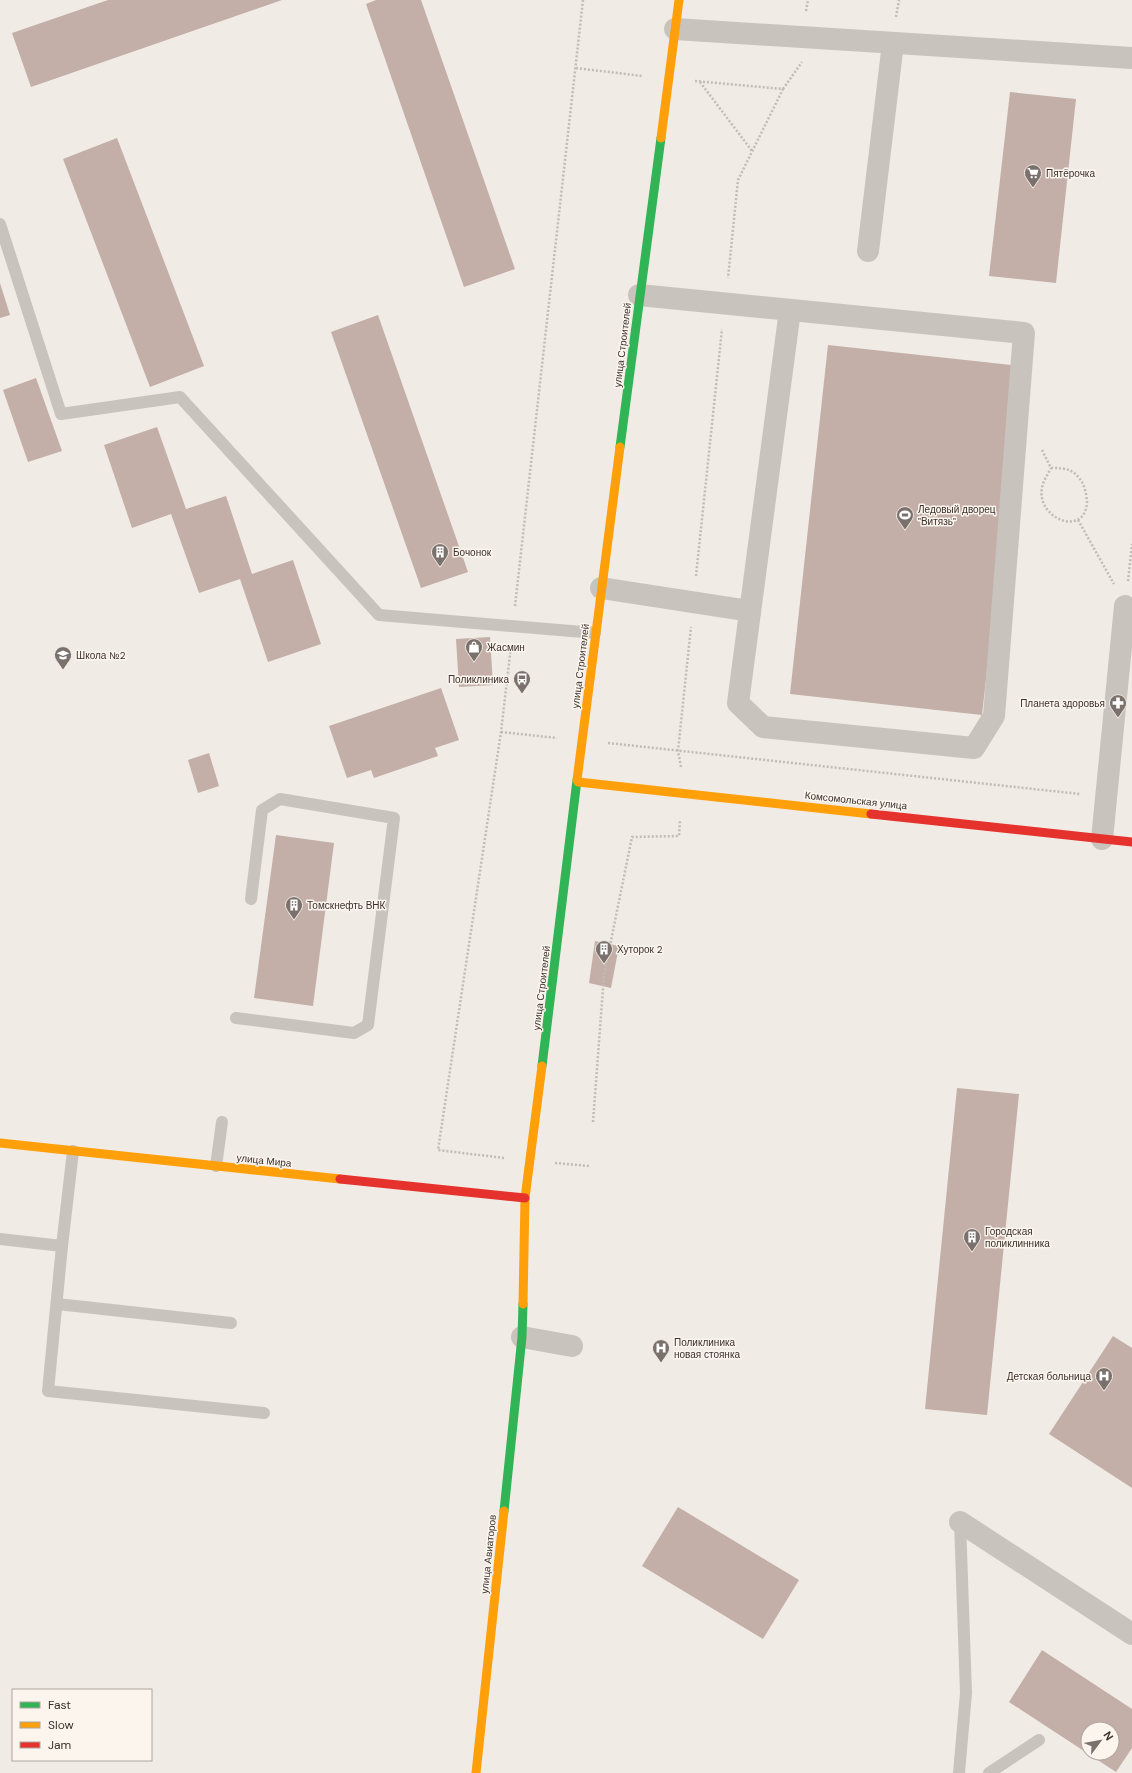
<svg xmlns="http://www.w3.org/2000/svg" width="1132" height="1773" font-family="'DM Sans',sans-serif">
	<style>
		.building { fill: #c3afa7; fill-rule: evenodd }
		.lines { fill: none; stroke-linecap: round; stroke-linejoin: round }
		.path { stroke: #c2bbb6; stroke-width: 2.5; stroke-dasharray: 2 2; stroke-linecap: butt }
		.lane { stroke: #c9c3be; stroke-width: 12 }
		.street { stroke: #c9c3be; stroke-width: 22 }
		.fast { stroke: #30b455; stroke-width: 9 }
		.slow { stroke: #ff9f0a; stroke-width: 9 }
		.jam { stroke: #e5322d; stroke-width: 9 }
		.labels { text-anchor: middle; stroke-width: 3; stroke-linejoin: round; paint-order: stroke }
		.poi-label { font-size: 10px; fill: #3b302b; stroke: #fbf5ee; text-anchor: start }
		.street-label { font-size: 10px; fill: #3b302b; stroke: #fbf5ee }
	</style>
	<rect width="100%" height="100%" fill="#f0ebe5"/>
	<g class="building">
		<polygon points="108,0 282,0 31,87 12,33"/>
		<polygon points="376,0 421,0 515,269 464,287 366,4"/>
		<polygon points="1010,92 1076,99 1056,283 989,276"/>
		<polygon points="117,138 204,366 150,387 63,159"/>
		<polygon points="0,283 10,315 0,318"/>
		<polygon points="378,315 468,572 421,588 331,332"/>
		<polygon points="828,345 1021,366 982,715 790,694"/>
		<polygon points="36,378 62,451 28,462 3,390"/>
		<polygon points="157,427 186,509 226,496 252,574 293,560 321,644 268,662 240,579 199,593 171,514 132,528 104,445"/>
		<polygon points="490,637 493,685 459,687 456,639"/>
		<polygon points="441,688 459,740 435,748 438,756 374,778 371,770 347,778 329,726"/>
		<polygon points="209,753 219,786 198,793 188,760"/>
		<polygon points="276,835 334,843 313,1006 254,998"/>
		<polygon points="595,941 619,946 611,988 589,983"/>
		<polygon points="957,1088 1019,1094 987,1415 925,1409"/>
		<polygon points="1113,1336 1132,1348 1132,1488 1049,1434"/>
		<polygon points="678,1507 799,1580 763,1639 642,1566"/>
		<path d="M1042,1650L1132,1709V1748L1116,1772L1009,1702ZM1088,1729H1112V1753H1088Z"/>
	</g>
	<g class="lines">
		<g class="path">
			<polyline points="806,11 808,0"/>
			<polyline points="896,17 899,0"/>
			<polyline points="576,68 642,76"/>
			<polyline points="695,81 783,89 738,180 728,278"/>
			<polyline points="700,82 752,151"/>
			<polyline points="783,89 802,62"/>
			<path d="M1042,450L1051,468C1066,468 1074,469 1082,482C1085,488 1087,496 1087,503C1084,538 1036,518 1042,488C1043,481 1048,474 1051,468"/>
			<polyline points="1078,520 1114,584"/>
			<polyline points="696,576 722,329"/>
			<polyline points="1128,581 1132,544"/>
			<polyline points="515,606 583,0"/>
			<polyline points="501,732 557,738"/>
			<polyline points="608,743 1080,794"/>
			<polyline points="681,767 678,751 691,627"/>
			<polyline points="593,1122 604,975 632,837 679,836 680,820"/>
			<polyline points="504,1158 438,1150 501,732 511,646"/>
			<polyline points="555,1163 589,1166"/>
		</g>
		<g class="lane">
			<polyline points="0,224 61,414 180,397 379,615 595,633"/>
			<polyline points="236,1018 354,1033 368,1025 394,818 280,799 262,810 251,899"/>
			<polyline points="216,1166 222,1122"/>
			<polyline points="0,1239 62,1246 48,1391 264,1413"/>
			<polyline points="62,1246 73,1151"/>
			<polyline points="57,1304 231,1323"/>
			<polyline points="959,1773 966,1693 960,1522"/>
			<polyline points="989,1773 1039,1740"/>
		</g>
		<g class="street">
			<polyline points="675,29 1132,58"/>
			<polyline points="868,251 893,43"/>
			<polyline points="639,295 1024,333 994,716 974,748 763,727 738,703 790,310"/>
			<polyline points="601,588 750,611"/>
			<polyline points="1102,839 1125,606"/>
			<polyline points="522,1337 572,1346"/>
			<polyline points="960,1522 1132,1634"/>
		</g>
		<g class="fast">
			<polyline points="620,447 661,138"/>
			<polyline points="542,1066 577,780"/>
			<polyline points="504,1511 522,1337 523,1304"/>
		</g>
		<g class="slow">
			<polyline points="661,138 679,0"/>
			<polyline points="577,780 620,447"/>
			<polyline points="578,782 871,814"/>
			<polyline points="0,1143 340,1179"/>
			<polyline points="523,1304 525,1198 542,1066"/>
			<polyline points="476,1773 504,1511"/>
		</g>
		<g class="jam">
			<polyline points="871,814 1132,842"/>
			<polyline points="340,1179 525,1198"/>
		</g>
	</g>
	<defs>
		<g id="supermarket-pin" transform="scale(0.9)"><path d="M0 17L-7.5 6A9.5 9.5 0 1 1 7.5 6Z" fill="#7a716c" stroke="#fbf5ee"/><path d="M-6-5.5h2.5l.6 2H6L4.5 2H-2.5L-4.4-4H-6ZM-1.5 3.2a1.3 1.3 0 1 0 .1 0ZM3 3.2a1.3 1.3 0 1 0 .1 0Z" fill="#fff"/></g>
		<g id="stadium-pin" transform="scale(0.9)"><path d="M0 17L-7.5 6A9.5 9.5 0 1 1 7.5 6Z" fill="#7a716c" stroke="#fbf5ee"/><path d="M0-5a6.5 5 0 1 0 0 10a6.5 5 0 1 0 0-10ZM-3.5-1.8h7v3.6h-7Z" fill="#fff"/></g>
		<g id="building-pin" transform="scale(0.9)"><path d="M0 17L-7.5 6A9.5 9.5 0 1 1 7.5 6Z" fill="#7a716c" stroke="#fbf5ee"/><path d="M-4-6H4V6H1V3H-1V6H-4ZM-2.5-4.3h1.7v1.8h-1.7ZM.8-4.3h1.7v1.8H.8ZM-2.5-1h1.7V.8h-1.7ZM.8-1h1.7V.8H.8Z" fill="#fff"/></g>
		<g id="shop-pin" transform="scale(0.9)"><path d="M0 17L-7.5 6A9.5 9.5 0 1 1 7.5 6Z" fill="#7a716c" stroke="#fbf5ee"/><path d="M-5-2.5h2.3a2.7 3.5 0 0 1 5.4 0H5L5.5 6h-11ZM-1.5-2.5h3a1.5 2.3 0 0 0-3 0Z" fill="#fff"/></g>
		<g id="school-pin" transform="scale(0.9)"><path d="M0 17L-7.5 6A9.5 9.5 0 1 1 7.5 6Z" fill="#7a716c" stroke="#fbf5ee"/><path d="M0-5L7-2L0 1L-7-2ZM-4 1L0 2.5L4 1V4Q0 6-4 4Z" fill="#fff"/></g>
		<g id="bus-pin" transform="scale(0.9)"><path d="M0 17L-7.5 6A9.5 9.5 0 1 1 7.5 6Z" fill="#7a716c" stroke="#fbf5ee"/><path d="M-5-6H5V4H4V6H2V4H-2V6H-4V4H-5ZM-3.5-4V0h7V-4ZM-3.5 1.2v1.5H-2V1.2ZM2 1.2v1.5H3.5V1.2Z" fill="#fff"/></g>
		<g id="pharmacy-pin" transform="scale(0.9)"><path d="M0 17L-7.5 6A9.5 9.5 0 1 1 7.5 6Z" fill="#7a716c" stroke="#fbf5ee"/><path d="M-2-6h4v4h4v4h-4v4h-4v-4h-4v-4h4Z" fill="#fff"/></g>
		<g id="hospital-pin" transform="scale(0.9)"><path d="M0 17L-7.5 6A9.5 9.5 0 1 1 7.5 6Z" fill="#7a716c" stroke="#fbf5ee"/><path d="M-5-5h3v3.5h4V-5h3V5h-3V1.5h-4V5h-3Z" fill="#fff"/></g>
	</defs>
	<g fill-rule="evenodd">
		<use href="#supermarket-pin" x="1033" y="173"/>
		<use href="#stadium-pin" x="905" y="515"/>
		<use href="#building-pin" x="440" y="552"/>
		<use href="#shop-pin" x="474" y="647"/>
		<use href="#school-pin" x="63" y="655"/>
		<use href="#bus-pin" x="522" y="679"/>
		<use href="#pharmacy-pin" x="1118" y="703"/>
		<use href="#building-pin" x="294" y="905"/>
		<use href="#building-pin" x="604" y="949"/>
		<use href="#building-pin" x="972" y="1237"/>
		<use href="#hospital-pin" x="661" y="1348"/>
		<use href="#hospital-pin" x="1104" y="1376"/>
	</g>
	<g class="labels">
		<g class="poi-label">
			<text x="1046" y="177">Пятёрочка</text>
			<text x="918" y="513">Ледовый дворец<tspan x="918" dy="12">"Витязь"</tspan></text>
			<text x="453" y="556">Бочонок</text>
			<text x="487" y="651">Жасмин</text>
			<text x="76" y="659">Школа №2</text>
			<text x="509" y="683" text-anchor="end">Поликлиника</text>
			<text x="1105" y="707" text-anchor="end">Планета здоровья</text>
			<text x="307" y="909">Томскнефть ВНК</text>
			<text x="617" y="953">Хуторок 2</text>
			<text x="985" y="1235">Городская<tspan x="985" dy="12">поликлинника</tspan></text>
			<text x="674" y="1346">Поликлиника<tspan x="674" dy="12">новая стоянка</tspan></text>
			<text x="1091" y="1380" text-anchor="end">Детская больница</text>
		</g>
		<g class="street-label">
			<text transform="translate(622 345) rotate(-83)" y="4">улица Строителей</text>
			<text transform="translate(580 666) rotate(-83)" y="4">улица Строителей</text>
			<text transform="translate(856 800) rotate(6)" y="4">Комсомольская улица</text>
			<text transform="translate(541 988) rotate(-83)" y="4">улица Строителей</text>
			<text transform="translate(264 1160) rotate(6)" y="4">улица Мира</text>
			<text transform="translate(488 1554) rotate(-84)" y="4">улица Авиаторов</text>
		</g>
	</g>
	<rect x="12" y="1689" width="140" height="72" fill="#fbf5ee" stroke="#aea6a0"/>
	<rect x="20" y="1702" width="20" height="6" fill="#30b455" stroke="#aea6a0"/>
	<text x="48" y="1709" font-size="12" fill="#3b302b">Fast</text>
	<rect x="20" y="1722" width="20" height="6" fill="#ff9f0a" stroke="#aea6a0"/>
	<text x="48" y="1729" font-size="12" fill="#3b302b">Slow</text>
	<rect x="20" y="1742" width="20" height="6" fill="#e5322d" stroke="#aea6a0"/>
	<text x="48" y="1749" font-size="12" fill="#3b302b">Jam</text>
	<g transform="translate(1100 1741) rotate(58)"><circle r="19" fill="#fbf5ee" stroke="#aea6a0"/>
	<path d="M0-3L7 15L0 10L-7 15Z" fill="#7a716c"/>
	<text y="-6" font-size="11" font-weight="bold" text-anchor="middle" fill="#3b302b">N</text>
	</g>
</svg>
